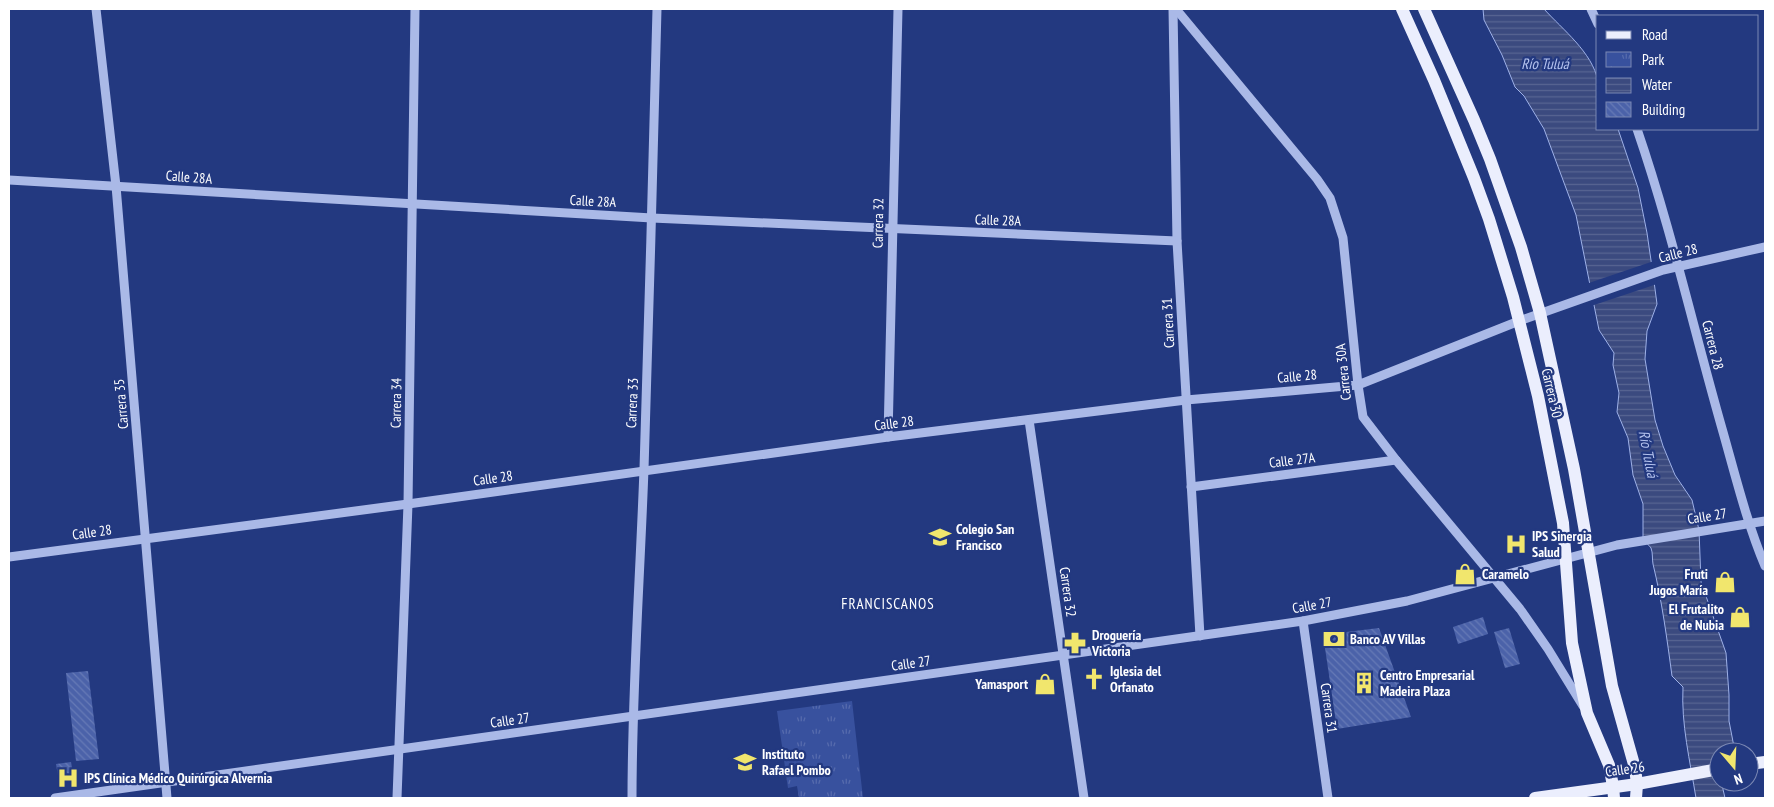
<svg xmlns="http://www.w3.org/2000/svg" width="1774" height="807" font-family="'PT Sans Narrow',sans-serif">
	<style>
		.park { fill: url(#park-tufts) }
		.water { fill: url(#water-rules); stroke: #9eb1e8 }
		.pier { fill: #233980 }
		.building { fill: url(#building-back-hatch) }
		.lines { fill: none; stroke-linecap: round; stroke-linejoin: round }
		.minor { stroke: #aab9e7; stroke-width: 9 }
		.major { stroke: #ebeefd; stroke-width: 12 }
		.labels { text-anchor: middle; stroke-width: 4.5; stroke-linejoin: round; paint-order: stroke }
		.street-label { font-size: 14px; fill: #fff; stroke: #233980 }
		.poi-label { font-size: 14px; font-weight: bold; fill: #fff; stroke: #233980; text-anchor: start }
		.water-label { font-size: 15px; font-style: italic; fill: #b5c3ee; stroke: #233980 }
		.neighbourhood-label { font-size: 15px; letter-spacing: 1px; fill: #fff; stroke: #233980 }
	</style>
	<defs>
		<pattern id="park-tufts" width="24" height="20" patternUnits="userSpaceOnUse" patternTransform="scale(1.25)"><rect width="24" height="20" fill="#38519e"/><path d="M3 7l-1-3M5 7V3M7 7l1-3M15 17l-1-3M17 17v-4M19 17l1-3" fill="none" stroke="#566bad"/></pattern>
		<pattern id="water-rules" width="6" height="5" patternUnits="userSpaceOnUse" patternTransform="scale(1.25)"><rect width="6" height="5" fill="#3b4a7f"/><path d="M0 2.5h6" fill="none" stroke="#586592"/></pattern>
		<pattern id="building-back-hatch" width="6" height="6" patternUnits="userSpaceOnUse" patternTransform="scale(1.25)"><rect width="6" height="6" fill="#4b62a9"/><path d="M-1 5l2 2M0 0l6 6M5-1l2 2" fill="none" stroke="#667ab6"/></pattern>
	</defs>
	<rect width="100%" height="100%" fill="#233980"/>
	<polygon class="park" points="852,701 863,798 799,798 797,786 788,788 777,711"/>
	<path class="water" d="M1483,9H1544C1563,30 1592,52 1598,81C1600,96 1598,114 1598,129H1618L1638,188L1647,233L1653,274L1657,304L1647,331L1645,359L1655,420L1663,446L1675,475L1692,500L1699,530L1701,582L1726,653L1729,695V721L1735,752H1719V782H1723L1722,785L1725,798H1696C1690,761 1681,724 1683,687L1672,676C1667,639 1662,601 1653,564C1652,559 1653,553 1651,548C1650,546 1645,542 1643,540V504L1633,475L1628,438L1617,412L1619,393L1613,365L1614,353L1599,330L1576,215L1544,129L1524,96L1515,87L1502,55L1484,20Z"/>
	<polygon class="pier" points="1654,261 1657,284 1591,306 1586,284"/>
	<g class="building">
		<polygon points="1483,617 1488,634 1458,644 1453,627"/>
		<polygon points="1379,628 1411,717 1337,729 1325,648 1338,633"/>
		<polygon points="1509,628 1520,664 1505,668 1494,632"/>
		<polygon points="88,671 99,759 76,761 66,673"/>
		<polygon points="71,762 74,779 59,781 56,764"/>
	</g>
	<g class="lines">
		<g class="minor">
			<polyline points="96,9 116,186 167,798"/>
			<polyline points="1173,9 1177,241 1200,636"/>
			<polyline points="1176,9 1317,179 1330,198 1343,238 1358,385 1363,417 1396,460 1520,609 1548,649 1583,706"/>
			<polyline points="1591,9 1598,24"/>
			<path d="M1637,129C1671,228 1694,331 1723,432C1736,478 1747,523 1765,566"/>
			<polyline points="9,180 652,218 1177,241"/>
			<polyline points="1029,420 1084,798"/>
			<polyline points="888,437 898,9"/>
			<polyline points="1191,487 1396,460"/>
			<polyline points="9,557 408,504 888,437 1186,400 1358,385 1519,321 1663,270 1765,247"/>
			<polyline points="1303,621 1328,798"/>
			<polyline points="55,798 1303,621 1407,601 1617,545 1765,521"/>
			<polyline points="397,798 408,504 415,9"/>
			<path d="M632,798C632,688 640,579 644,469C649,316 653,162 657,9"/>
		</g>
		<g class="major">
			<polyline points="1402,9 1434,80 1474,178 1489,219 1513,297 1538,396 1563,523 1572,643 1587,713 1609,765 1613,786 1614,798"/>
			<polyline points="1424,9 1474,120 1490,159 1521,247 1540,313 1574,469 1612,686 1635,768 1637,784 1636,798"/>
			<polyline points="1749,764 1765,762"/>
			<polyline points="1535,798 1637,784 1719,769"/>
		</g>
	</g>
	<defs>
		<g id="school-bare" transform="scale(1.725)"><path d="M0-5L7-2L0 1L-7-2ZM-4 1L0 2.5L4 1V4Q0 6-4 4Z" fill="#f1e66d" stroke="#233980" stroke-width="2.5" paint-order="stroke"/></g>
		<g id="hospital-bare" transform="scale(1.725)"><path d="M-5-5h3v3.5h4V-5h3V5h-3V1.5h-4V5h-3Z" fill="#f1e66d" stroke="#233980" stroke-width="2.5" paint-order="stroke"/></g>
		<g id="shop-bare" transform="scale(1.725)"><path d="M-5-2.5h2.3a2.7 3.5 0 0 1 5.4 0H5L5.5 6h-11ZM-1.5-2.5h3a1.5 2.3 0 0 0-3 0Z" fill="#f1e66d" stroke="#233980" stroke-width="2.5" paint-order="stroke"/></g>
		<g id="bank-bare" transform="scale(1.725)"><path d="M-6-4H6V4H-6ZM0-2.3a2.3 2.3 0 1 0 0 4.6a2.3 2.3 0 1 0 0-4.6Z" fill="#f1e66d" stroke="#233980" stroke-width="2.5" paint-order="stroke"/></g>
		<g id="pharmacy-bare" transform="scale(1.725)"><path d="M-2-6h4v4h4v4h-4v4h-4v-4h-4v-4h4Z" fill="#f1e66d" stroke="#233980" stroke-width="2.5" paint-order="stroke"/></g>
		<g id="church-bare" transform="scale(1.725)"><path d="M-1.2-6h2.4v3.5h3.3v2.4h-3.3V6h-2.4V-.1h-3.3v-2.4h3.3Z" fill="#f1e66d" stroke="#233980" stroke-width="2.5" paint-order="stroke"/></g>
		<g id="building-bare" transform="scale(1.725)"><path d="M-4-6H4V6H1V3H-1V6H-4ZM-2.5-4.3h1.7v1.8h-1.7ZM.8-4.3h1.7v1.8H.8ZM-2.5-1h1.7V.8h-1.7ZM.8-1h1.7V.8H.8Z" fill="#f1e66d" stroke="#233980" stroke-width="2.5" paint-order="stroke"/></g>
	</defs>
	<g fill-rule="evenodd">
		<use href="#school-bare" x="940" y="537"/>
		<use href="#hospital-bare" x="1516" y="544"/>
		<use href="#shop-bare" x="1465" y="574"/>
		<use href="#shop-bare" x="1725" y="582"/>
		<use href="#shop-bare" x="1740" y="617"/>
		<use href="#bank-bare" x="1334" y="639"/>
		<use href="#pharmacy-bare" x="1075" y="643"/>
		<use href="#church-bare" x="1094" y="679"/>
		<use href="#building-bare" x="1364" y="683"/>
		<use href="#shop-bare" x="1045" y="684"/>
		<use href="#school-bare" x="745" y="762"/>
		<use href="#hospital-bare" x="68" y="778"/>
	</g>
	<g class="labels">
		<g class="street-label">
			<text transform="translate(189 177) rotate(4)" y="5">Calle 28A</text>
			<text transform="translate(593 201) rotate(3)" y="5">Calle 28A</text>
			<text transform="translate(998 220) rotate(2)" y="5">Calle 28A</text>
			<text transform="translate(878 223) rotate(-89)" y="5">Carrera 32</text>
			<text transform="translate(1678 253) rotate(-14)" y="5">Calle 28</text>
			<text transform="translate(1168 323) rotate(-93)" y="5">Carrera 31</text>
			<text transform="translate(1713 345) rotate(76)" y="5">Carrera 28</text>
			<text transform="translate(1343 372) rotate(-96)" y="5">Carrera 30A</text>
			<text transform="translate(1297 376) rotate(-5)" y="5">Calle 28</text>
			<text transform="translate(1552 393) rotate(77)" y="5">Carrera 30</text>
			<text transform="translate(396 403) rotate(-89)" y="5">Carrera 34</text>
			<text transform="translate(632 403) rotate(-88)" y="5">Carrera 33</text>
			<text transform="translate(121 404) rotate(-95)" y="5">Carrera 35</text>
			<text transform="translate(894 423) rotate(-7)" y="5">Calle 28</text>
			<text transform="translate(1292 460) rotate(-7)" y="5">Calle 27A</text>
			<text transform="translate(493 478) rotate(-8)" y="5">Calle 28</text>
			<text transform="translate(1707 516) rotate(-9)" y="5">Calle 27</text>
			<text transform="translate(92 532) rotate(-8)" y="5">Calle 28</text>
			<text transform="translate(1068 592) rotate(82)" y="5">Carrera 32</text>
			<text transform="translate(1312 605) rotate(-10)" y="5">Calle 27</text>
			<text transform="translate(911 663) rotate(-8)" y="5">Calle 27</text>
			<text transform="translate(1329 708) rotate(82)" y="5">Carrera 31</text>
			<text transform="translate(510 720) rotate(-8)" y="5">Calle 27</text>
			<text transform="translate(1625 769) rotate(-8)" y="5">Calle 26</text>
		</g>
		<g class="poi-label">
			<text x="956" y="534">Colegio San<tspan x="956" dy="16">Francisco</tspan></text>
			<text x="1532" y="541">IPS Sinergia<tspan x="1532" dy="16">Salud</tspan></text>
			<text x="1482" y="579">Caramelo</text>
			<text x="1708" y="579" text-anchor="end">Fruti<tspan x="1708" dy="16">Jugos María</tspan></text>
			<text x="1724" y="614" text-anchor="end">El Frutalito<tspan x="1724" dy="16">de Nubia</tspan></text>
			<text x="1092" y="640">Droguería<tspan x="1092" dy="16">Victoria</tspan></text>
			<text x="1350" y="644">Banco AV Villas</text>
			<text x="1110" y="676">Iglesia del<tspan x="1110" dy="16">Orfanato</tspan></text>
			<text x="1380" y="680">Centro Empresarial<tspan x="1380" dy="16">Madeira Plaza</tspan></text>
			<text x="1028" y="689" text-anchor="end">Yamasport</text>
			<text x="762" y="759">Instituto<tspan x="762" dy="16">Rafael Pombo</tspan></text>
			<text x="84" y="783">IPS Clínica Médico Quirúrgica Alvernia</text>
		</g>
		<g class="water-label">
			<text x="1545" y="69">Río Tuluá</text>
			<text transform="translate(1648 454) rotate(79)" y="5">Río Tuluá</text>
		</g>
		<g class="neighbourhood-label">
			<text x="888" y="609">FRANCISCANOS</text>
		</g>
	</g>
	<rect width="1774" height="807" fill="none" stroke="#ffffff" stroke-width="20"/>
	<rect x="1596" y="15" width="162" height="115" fill="#233980" stroke="#7b88b3"/>
	<rect x="1606" y="31" width="25" height="8" fill="#ebeefd" stroke="#7b88b3"/>
	<text x="1642" y="40" font-size="15" fill="#ffffff">Road</text>
	<rect x="1606" y="52" width="25" height="15" fill="url(#park-tufts)" stroke="#7b88b3"/>
	<text x="1642" y="65" font-size="15" fill="#ffffff">Park</text>
	<rect x="1606" y="78" width="25" height="15" fill="url(#water-rules)" stroke="#7b88b3"/>
	<text x="1642" y="90" font-size="15" fill="#ffffff">Water</text>
	<rect x="1606" y="102" width="25" height="15" fill="url(#building-back-hatch)" stroke="#7b88b3"/>
	<text x="1642" y="115" font-size="15" fill="#ffffff">Building</text>
	<g transform="translate(1734 767) rotate(161)"><circle r="24" fill="#233980" stroke="#7b88b3"/>
	<path d="M0-4L9 19L0 12L-9 19Z" fill="#f1e66d"/>
	<text y="-8" font-size="14" font-weight="bold" text-anchor="middle" fill="#ffffff">N</text>
	</g>
</svg>
